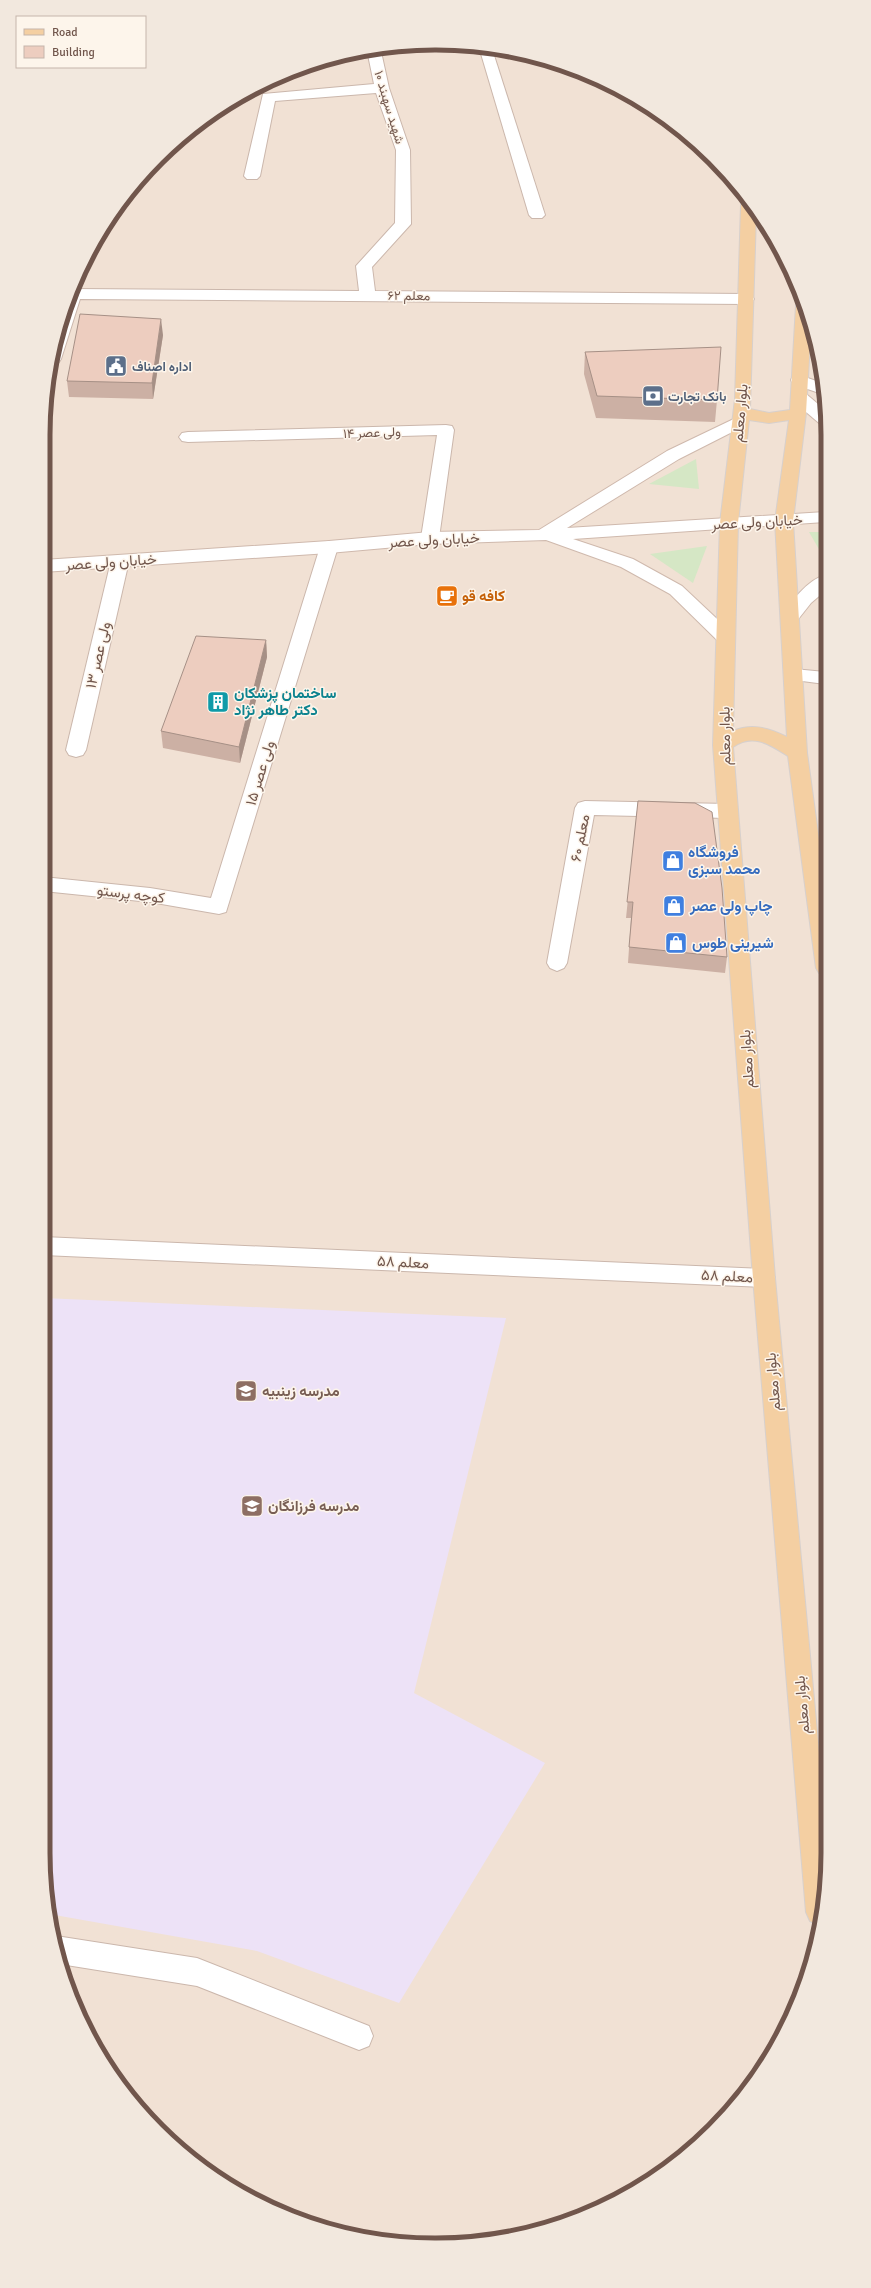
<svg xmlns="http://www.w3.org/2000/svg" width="871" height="2288" font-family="Signika,Vazirmatn,sans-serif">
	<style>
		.residential { fill: #f1e1d4 }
		.education { fill: #ede2f7 }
		.green { fill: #d5e7c5 }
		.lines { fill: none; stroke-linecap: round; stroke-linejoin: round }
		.minor-casing { stroke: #cbb7ac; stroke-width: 2 }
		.secondary-casing { stroke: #cfb9ad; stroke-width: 2 }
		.primary-casing { stroke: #d7d0cd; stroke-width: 2 }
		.minor { fill: #fff; fill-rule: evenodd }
		.secondary { fill: #fff; fill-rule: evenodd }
		.primary { fill: #f4cfa2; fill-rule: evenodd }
		.wall { fill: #ccb0a4 }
		.shaded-wall { fill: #a69086 }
		.building { fill: #edcdbf; stroke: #a69086 }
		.labels { text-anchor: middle; stroke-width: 3; stroke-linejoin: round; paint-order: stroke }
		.far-street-label { font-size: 13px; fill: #71564c; stroke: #fdf5eb }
		.far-service-label { font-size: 13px; font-weight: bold; fill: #4e5e75; stroke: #fdf5eb; text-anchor: start }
		.street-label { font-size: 15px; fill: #71564c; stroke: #fdf5eb }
		.food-label { font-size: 15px; font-weight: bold; fill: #c56008; stroke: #fdf5eb; text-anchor: start }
		.culture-label { font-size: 15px; font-weight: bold; fill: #0d838f; stroke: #fdf5eb; text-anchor: start }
		.shop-label { font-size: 15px; font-weight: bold; fill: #366cbe; stroke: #fdf5eb; text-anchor: start }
		.education-label { font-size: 15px; font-weight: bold; fill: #785e54; stroke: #fdf5eb; text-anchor: start }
		.rim { fill: none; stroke: #71564c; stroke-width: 5 }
	</style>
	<rect width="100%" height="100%" fill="#faf0e5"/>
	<polygon class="residential" points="461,44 537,56 609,83 653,109 731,177 788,262 815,334 825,384 828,1852 815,1954 787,2026 747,2091 713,2130 653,2179 586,2215 512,2237 436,2245 384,2242 310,2224 239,2193 177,2148 140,2111 96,2049 64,1979 51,1929 43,1852 43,436 56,334 84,262 124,196 177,140 239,95 310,64 384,46"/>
	<polygon class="education" points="43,1298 506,1318 414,1693 545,1763 399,2003 257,1951 49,1914 43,1852"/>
	<g class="green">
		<polygon points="696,459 699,489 649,484"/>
		<polygon points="809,532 825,532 825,558 824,558"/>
		<polygon points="707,546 693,583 650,554"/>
	</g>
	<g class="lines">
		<g class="minor-casing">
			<g id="minor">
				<polygon points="380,47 389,88 410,150 411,224 372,267 375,291 746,294 752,296 754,299 752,302 746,304 80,299 61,359 59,362 52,364 56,334 73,289 359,291 356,266 395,223 396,150 376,93 275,101 260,176 257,179 247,179 244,176 263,94 374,84 367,50"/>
				<polygon points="479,47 492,49 545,215 542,218 532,218 529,215"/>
				<polygon points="799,375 825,384 825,395 793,384 791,380 793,376"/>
				<polygon points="446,425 452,426 454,430 439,538 436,542 430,544 424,542 421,538 437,435 188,442 182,441 179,437 182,433 188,432"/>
				<polygon points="329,541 335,543 338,547 226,912 219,914 150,902 43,891 43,877 150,888 211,898 320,547 323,543"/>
				<polygon points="120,555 126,557 129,561 86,750 83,755 76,757 69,755 66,750 111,561 114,557"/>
				<polygon points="794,669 825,672 825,684 787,679 785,675 787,671"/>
				<polygon points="585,801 728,804 735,806 738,811 735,816 728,818 594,815 567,963 564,968 557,971 550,968 547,963 575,808 578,803"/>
				<polygon points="43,1237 764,1269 772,1271 775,1278 772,1285 764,1287 43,1255"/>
				<polygon points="56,1936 197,1958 369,2026 373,2036 369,2046 359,2050 197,1986 60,1964 53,1938"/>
			</g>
		</g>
		<g class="secondary-casing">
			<g id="secondary">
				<polygon points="799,392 805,393 825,410 825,424 819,423 793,401 791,397 793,393"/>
				<polygon points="740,416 746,417 748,421 746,425 679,459 567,528 825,512 825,522 573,539 633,559 682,586 733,634 735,638 733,642 726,644 719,642 670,594 621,567 546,540 430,544 329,553 43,572 43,560 329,541 430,532 539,530 667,451"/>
				<path d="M825,575V591L811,603L796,622L790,624L784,622L781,618C790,603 807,580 825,575Z"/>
			</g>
		</g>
		<g class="primary-casing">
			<path id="primary" d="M747,201L756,215L750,409L769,413L790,410L796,305L798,302L802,301L811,324L806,413L793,521L807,753L826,891V976L819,973L816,968L788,756C769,744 753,733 733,747L775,1278L828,1850L818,1925L810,1921L806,1912L753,1278L713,745L720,523L735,399L741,205ZM749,420L769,423L789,420L775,521L787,737C769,728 752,723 733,731L738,523Z"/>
		</g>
		<use href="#minor" class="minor"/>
		<use href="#secondary" class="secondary"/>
		<use href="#primary" class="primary"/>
	</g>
	<g class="wall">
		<polygon points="163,335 153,399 69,397 67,381"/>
		<polygon points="585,352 717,400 715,422 596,418 584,374"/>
		<polygon points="266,640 267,657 240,763 163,748 161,731"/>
		<polygon points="825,698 825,752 822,752 823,714"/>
		<polygon points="638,801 727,957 725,973 628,963 631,918 626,918"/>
	</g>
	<g class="shaded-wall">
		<polygon points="161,319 163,335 153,399 152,383"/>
		<polygon points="266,640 267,657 240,763 239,747"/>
	</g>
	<g class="building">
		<polygon points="80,314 161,319 152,383 67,381"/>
		<polygon points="721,347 717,400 597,396 585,352"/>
		<polygon points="196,636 266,640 239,747 161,731"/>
		<polygon points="638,801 695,803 712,812 722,888 727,957 629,947 633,902 627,902"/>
	</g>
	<defs>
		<g id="civic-square" transform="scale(1.15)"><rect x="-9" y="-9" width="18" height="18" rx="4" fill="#5c6f8a" stroke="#fdf5eb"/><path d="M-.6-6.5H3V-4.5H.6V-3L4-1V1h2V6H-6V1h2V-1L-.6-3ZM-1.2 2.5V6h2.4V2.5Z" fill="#fff"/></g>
		<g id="bank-square" transform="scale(1.15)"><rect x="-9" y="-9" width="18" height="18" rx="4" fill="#5c6f8a" stroke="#fdf5eb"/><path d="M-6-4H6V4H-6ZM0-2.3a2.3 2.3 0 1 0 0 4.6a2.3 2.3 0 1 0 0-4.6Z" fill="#fff"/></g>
		<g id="cafe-square" transform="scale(1.15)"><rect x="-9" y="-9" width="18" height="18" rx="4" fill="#e8710a" stroke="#fdf5eb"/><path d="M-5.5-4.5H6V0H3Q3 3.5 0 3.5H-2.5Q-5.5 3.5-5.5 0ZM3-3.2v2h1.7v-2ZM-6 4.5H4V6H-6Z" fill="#fff"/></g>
		<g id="building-square" transform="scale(1.15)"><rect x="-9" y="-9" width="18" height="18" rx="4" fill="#0f9aa8" stroke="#fdf5eb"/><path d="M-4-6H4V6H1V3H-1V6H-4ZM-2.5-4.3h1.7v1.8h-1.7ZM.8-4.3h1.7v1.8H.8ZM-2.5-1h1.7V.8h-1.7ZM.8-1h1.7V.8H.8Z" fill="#fff"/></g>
		<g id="shop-square" transform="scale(1.15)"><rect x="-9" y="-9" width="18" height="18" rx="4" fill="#3f7fe0" stroke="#fdf5eb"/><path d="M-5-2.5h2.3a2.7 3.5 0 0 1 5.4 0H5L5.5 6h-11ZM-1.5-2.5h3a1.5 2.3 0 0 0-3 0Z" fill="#fff"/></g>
		<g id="school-square" transform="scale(1.15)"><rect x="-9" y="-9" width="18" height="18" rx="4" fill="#8d6e63" stroke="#fdf5eb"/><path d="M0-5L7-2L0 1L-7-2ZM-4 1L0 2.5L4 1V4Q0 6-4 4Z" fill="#fff"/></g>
	</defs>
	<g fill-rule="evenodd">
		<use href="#civic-square" x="116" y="366"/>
		<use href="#bank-square" x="653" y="396"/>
		<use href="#cafe-square" x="447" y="596"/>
		<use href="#building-square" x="218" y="702"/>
		<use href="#shop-square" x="673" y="861"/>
		<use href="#shop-square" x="674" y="906"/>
		<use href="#shop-square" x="676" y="943"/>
		<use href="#school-square" x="246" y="1391"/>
		<use href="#school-square" x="252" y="1506"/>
	</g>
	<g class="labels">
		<g class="far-street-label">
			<text transform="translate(390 107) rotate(73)" y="5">شهید سهبند ۱۰</text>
			<text transform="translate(409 295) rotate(1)" y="5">معلم ۶۲</text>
			<text transform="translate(372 432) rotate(-2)" y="5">ولی عصر ۱۴</text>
		</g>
		<g class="far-service-label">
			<text x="132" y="371">اداره اصناف</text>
			<text x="668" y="401">بانک تجارت</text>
		</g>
		<g class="street-label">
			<text transform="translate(740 413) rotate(-85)" y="5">بلوار معلم</text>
			<text transform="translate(757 522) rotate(-3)" y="5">خیابان ولی عصر</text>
			<text transform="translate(434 540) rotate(-3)" y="5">خیابان ولی عصر</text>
			<text transform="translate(111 562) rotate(-4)" y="5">خیابان ولی عصر</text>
			<text transform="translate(98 655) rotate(-77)" y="5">ولی عصر ۱۳</text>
			<text transform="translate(725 736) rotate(-91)" y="5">بلوار معلم</text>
			<text transform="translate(260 773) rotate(-73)" y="5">ولی عصر ۱۵</text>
			<text transform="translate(580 838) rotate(-79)" y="5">معلم ۶۰</text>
			<text transform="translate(131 894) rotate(7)" y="5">کوچه پرستو</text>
			<text transform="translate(747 1059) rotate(-94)" y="5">بلوار معلم</text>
			<text transform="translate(403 1262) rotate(3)" y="5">معلم ۵۸</text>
			<text transform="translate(727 1276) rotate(3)" y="5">معلم ۵۸</text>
			<text transform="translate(773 1382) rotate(-95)" y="5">بلوار معلم</text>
			<text transform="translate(802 1705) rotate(-95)" y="5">بلوار معلم</text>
		</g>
		<g class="food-label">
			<text x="462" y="601">کافه قو</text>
		</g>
		<g class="culture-label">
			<text x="234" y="698">ساختمان پزشکان<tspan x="234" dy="17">دکتر طاهر نژاد</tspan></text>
		</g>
		<g class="shop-label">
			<text x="688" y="857">فروشگاه<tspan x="688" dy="17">محمد سبزی</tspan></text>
			<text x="690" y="911">چاپ ولی عصر</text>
			<text x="692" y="948">شیرینی طوس</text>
		</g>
		<g class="education-label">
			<text x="262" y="1396">مدرسه زینبیه</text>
			<text x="268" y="1511">مدرسه فرزانگان</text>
		</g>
	</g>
	<path d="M0 0H871V2288H0ZM435 50H436A385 385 0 0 1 821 435V1853A385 385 0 0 1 436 2238H435A385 385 0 0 1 50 1853V435A385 385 0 0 1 435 50Z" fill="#f2e8de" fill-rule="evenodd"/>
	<path class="rim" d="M435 50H436A385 385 0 0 1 821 435V1853A385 385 0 0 1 436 2238H435A385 385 0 0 1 50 1853V435A385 385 0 0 1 435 50Z"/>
	<rect x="16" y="16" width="130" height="52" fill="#fdf5eb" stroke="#c5b5ab"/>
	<rect x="24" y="29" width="20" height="6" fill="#f4cfa2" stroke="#c5b5ab"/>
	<text x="52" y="36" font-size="12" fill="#71564c">Road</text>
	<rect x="24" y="46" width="20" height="12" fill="#edcdbf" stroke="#c5b5ab"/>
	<text x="52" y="56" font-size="12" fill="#71564c">Building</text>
</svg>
